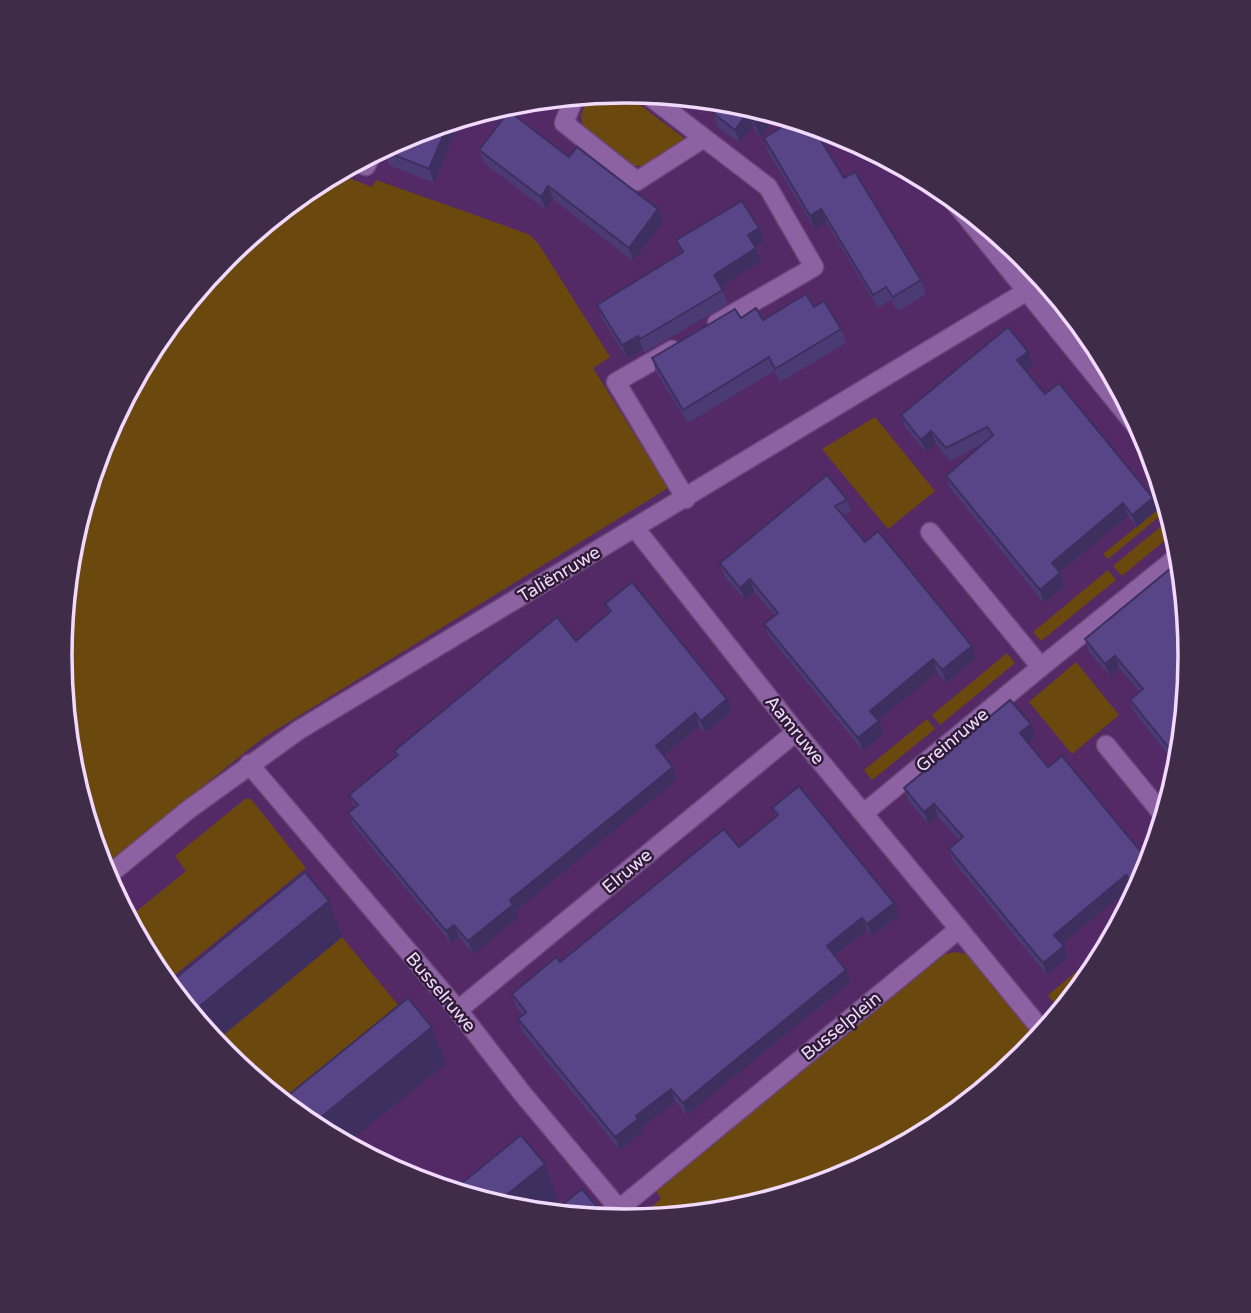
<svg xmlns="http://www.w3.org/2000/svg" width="1251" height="1313" font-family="'Varela Round',sans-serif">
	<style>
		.green { fill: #6b480e }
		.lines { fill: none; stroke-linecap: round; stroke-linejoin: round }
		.street-casing { stroke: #6c477b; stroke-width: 21 }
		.street { stroke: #8d62a2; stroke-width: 18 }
		.wall { fill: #4b3b74 }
		.shaded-wall { fill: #3d305e }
		.building { fill: #574587; stroke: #3d305e; stroke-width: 2 }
		.labels { text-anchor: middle; stroke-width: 5; stroke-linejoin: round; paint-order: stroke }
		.street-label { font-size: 18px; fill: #f1dafd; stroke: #2f1d38 }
		.rim { fill: none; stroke: #f1dafd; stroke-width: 3.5 }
	</style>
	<rect width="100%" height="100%" fill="#532a65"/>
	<g class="green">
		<path d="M622,91L685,139L686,143C671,152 650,171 632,165L583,126L581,115L589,94Z"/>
		<polygon points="336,173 372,187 376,180 528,234 538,243 610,357 593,368 668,488 263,738 101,868 70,767 60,657 70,546 103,440 155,342 226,256 311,186"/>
		<polygon points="1025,256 1059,297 1051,304 1017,262"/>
		<polygon points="1064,303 1096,342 1122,391 1056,310"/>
		<polygon points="875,417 935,491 888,529 822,449"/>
		<polygon points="1167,502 1166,511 1108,559 1103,554"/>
		<polygon points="1171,518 1176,531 1122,576 1113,566"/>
		<polygon points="1108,570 1116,580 1041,641 1033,632"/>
		<polygon points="1007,653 1015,663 940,725 932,715"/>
		<polygon points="1076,662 1119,715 1072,754 1029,702"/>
		<polygon points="927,719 935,729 872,780 864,770"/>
		<polygon points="245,799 251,799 306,868 165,983 155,971 127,919 186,871 175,856"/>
		<polygon points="342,937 422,1034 309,1126 225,1056 214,1043"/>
		<polygon points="1111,943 1094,973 1056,1005 1048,995"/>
		<polygon points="956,952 967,954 1038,1041 1025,1057 940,1127 842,1180 736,1212 652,1220 651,1208 661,1198 656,1191 945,954"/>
	</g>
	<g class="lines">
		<g class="street-casing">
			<g id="street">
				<polyline points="644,92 768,187 814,267 717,323"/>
				<polyline points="575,96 564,123 637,181 704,138"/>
				<polyline points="356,162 366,166 372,154"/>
				<polyline points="944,189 1149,442"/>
				<polyline points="672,350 616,382 686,499"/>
				<polyline points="635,528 796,732 959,929"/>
				<polyline points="930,532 1041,667"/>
				<polyline points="1106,745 1165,817"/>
				<polyline points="249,764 458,1010 522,1093 630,1222"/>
				<polyline points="864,813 1041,667 1181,554"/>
				<polyline points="105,878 188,810 299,730 1027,291"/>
				<polyline points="458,1010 796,732"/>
				<polyline points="619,1209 959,929 1045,1034"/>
			</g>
		</g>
		<use href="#street" class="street"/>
	</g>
	<g class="wall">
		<polygon points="703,98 736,101 778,114 760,138 753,126 740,143 718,127 713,113 717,109"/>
		<polygon points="461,118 434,183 389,165 384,151 409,133"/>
		<polygon points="764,138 844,178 921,280 926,294 898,311 891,300 878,308 826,222 815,229 768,152"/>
		<polygon points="479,150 569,157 658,209 663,223 633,261 553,199 546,210 484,163"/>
		<polygon points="759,228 764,242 756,247 761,261 721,286 728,304 645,352 643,349 627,359 602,318 597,305 681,253 676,240"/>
		<polygon points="814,307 841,329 846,343 780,382 774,371 688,423 656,372 652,358 741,318 763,320"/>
		<polygon points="1028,352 1033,364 1025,370 1045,394 1153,498 1157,510 1137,527 1128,516 1095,542 1060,572 1065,586 1044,603 950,488 946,476 982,444 950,461 936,444 926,452 905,427 901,415"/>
		<polygon points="847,500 851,512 843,516 865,542 976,658 946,683 937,672 878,720 884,734 863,751 769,636 764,624 775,616 754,592 745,600 724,576 720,563"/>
		<polygon points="605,604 732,711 705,733 699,726 664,755 677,779 516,911 518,918 473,954 459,937 451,943 353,825 348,813 355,808 349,795 396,756 394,751 576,641 609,613"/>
		<polygon points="1085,639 1191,657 1180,769 1134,712 1130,700 1140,692 1119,668 1110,676 1089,652"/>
		<polygon points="1035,737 1028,743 1048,767 1148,873 1137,895 1130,888 1062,944 1068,958 1047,975 953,861 949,849 959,840 938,817 929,825 908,800 904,788"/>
		<polygon points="772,808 899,915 872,936 867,930 834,956 850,982 687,1115 675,1101 641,1128 643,1131 620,1150 522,1031 518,1019 523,1015 516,1007 512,994 739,847 776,817"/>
		<polygon points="562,1205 609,1221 568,1217 564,1212"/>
	</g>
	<g class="shaded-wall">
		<polygon points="766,110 778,114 760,138 755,124"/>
		<polygon points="748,112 753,126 740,143 735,130"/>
		<polygon points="461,118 434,183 429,169 449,122"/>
		<polygon points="548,186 553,199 546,210 541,197"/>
		<polygon points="658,209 663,223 633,261 629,248"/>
		<polygon points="821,209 826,222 815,229 810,216"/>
		<polygon points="759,228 764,242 753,248 748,235"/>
		<polygon points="756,248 761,261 719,288 714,275"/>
		<polygon points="638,336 643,349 627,359 622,345"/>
		<polygon points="1028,352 1033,364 1022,373 1017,360"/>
		<polygon points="931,431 936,444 926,452 921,440"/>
		<polygon points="1153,498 1157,510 1137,527 1132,515"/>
		<polygon points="1123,503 1128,516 1056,575 1052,563"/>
		<polygon points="1060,573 1065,586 1044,603 1040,590"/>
		<polygon points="750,579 754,592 745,600 740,588"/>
		<polygon points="972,646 976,658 946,683 942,670"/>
		<polygon points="1115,656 1119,668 1110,676 1105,664"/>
		<polygon points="933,659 937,672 875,723 870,711"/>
		<polygon points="727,699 732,711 705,733 701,721"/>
		<polygon points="695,713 699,726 660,758 656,746"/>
		<polygon points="879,721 884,734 863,751 858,738"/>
		<polygon points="1031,724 1035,737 1024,746 1020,733"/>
		<polygon points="673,767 677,779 516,911 518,918 473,954 468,941 510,900"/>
		<polygon points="934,804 938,817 929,825 924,812"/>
		<polygon points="1126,875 1130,888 1059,947 1054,935"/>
		<polygon points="1145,879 1138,893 1136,887"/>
		<polygon points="329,901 342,937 214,1042 190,1014"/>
		<polygon points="894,903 899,915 872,936 867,924"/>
		<polygon points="862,918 867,930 831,958 827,946"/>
		<polygon points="454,925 459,937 451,943 446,931"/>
		<polygon points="1064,946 1068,958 1047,975 1043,963"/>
		<polygon points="846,970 850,982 687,1115 683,1103"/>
		<polygon points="432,1027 446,1064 345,1145 310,1126"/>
		<polygon points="671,1089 675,1101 641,1128 643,1131 620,1150 615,1137 636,1116"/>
		<polygon points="545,1164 558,1201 542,1214 515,1212 494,1205"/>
	</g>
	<g class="building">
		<polygon points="717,100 736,101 766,110 755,124 748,112 735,130 713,113 721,103"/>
		<polygon points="506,115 514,115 569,157 577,147 658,209 629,248 548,186 541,197 479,150"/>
		<polygon points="795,119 811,124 844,178 855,172 921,280 893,297 886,287 873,295 821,209 810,216 764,138"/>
		<polygon points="449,122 429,169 384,151 386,146 409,133"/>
		<polygon points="742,201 759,228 748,235 756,248 714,275 723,290 640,339 638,336 622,345 597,305 683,252 676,240"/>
		<polygon points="806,294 814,307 824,301 841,329 775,369 769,357 683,410 652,358 735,309 741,318 756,308 763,320"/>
		<polygon points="1008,327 1028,352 1017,360 1045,394 1059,383 1153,498 1132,515 1123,503 1091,530 1052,563 1060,573 1040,590 946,476 993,435 987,427 946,448 931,431 921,440 901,415"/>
		<polygon points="827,475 847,500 835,506 865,542 878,531 972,646 942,670 933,659 870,711 879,721 858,738 764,624 778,613 750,579 740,588 720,563"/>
		<polygon points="1182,559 1191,657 1181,763 1130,700 1143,689 1115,656 1105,664 1085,639"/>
		<polygon points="632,582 727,699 701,721 695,713 656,746 673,767 510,900 513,905 468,941 454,925 446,931 348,813 358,805 349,795 398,755 394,751 557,617 576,641 611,611 605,604"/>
		<polygon points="1010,700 1031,724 1020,733 1048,767 1062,756 1151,864 1145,879 1136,887 1126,875 1054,935 1064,946 1043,963 949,849 963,837 934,804 924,812 904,788"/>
		<polygon points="799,786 894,903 867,924 862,918 827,946 846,970 683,1103 671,1089 636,1116 638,1119 615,1137 518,1019 526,1012 512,994 556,957 560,962 724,829 739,847 778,815 772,808"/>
		<polygon points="305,872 329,901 190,1014 167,985"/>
		<polygon points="408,998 432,1027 310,1126 280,1102"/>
		<polygon points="521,1135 545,1164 494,1205 451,1192"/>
		<polygon points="582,1189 609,1221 571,1217 562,1205"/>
	</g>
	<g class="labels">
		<g class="street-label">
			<text transform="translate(559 574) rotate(-31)" y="6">Taliënruwe</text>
			<text transform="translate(795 730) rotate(51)" y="6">Aamruwe</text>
			<text transform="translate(952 740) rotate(-40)" y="6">Greinruwe</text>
			<text transform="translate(627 871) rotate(-40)" y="6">Elruwe</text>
			<text transform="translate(441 992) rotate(50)" y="6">Busselruwe</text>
			<text transform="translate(841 1026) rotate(-39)" y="6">Busselplein</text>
		</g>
	</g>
	<path d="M0 0H1251V1313H0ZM72 656a553 553 0 1 1 1106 0a553 553 0 1 1-1106 0Z" fill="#3f2c48" fill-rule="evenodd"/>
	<path class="rim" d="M72 656a553 553 0 1 1 1106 0a553 553 0 1 1-1106 0Z"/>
</svg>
